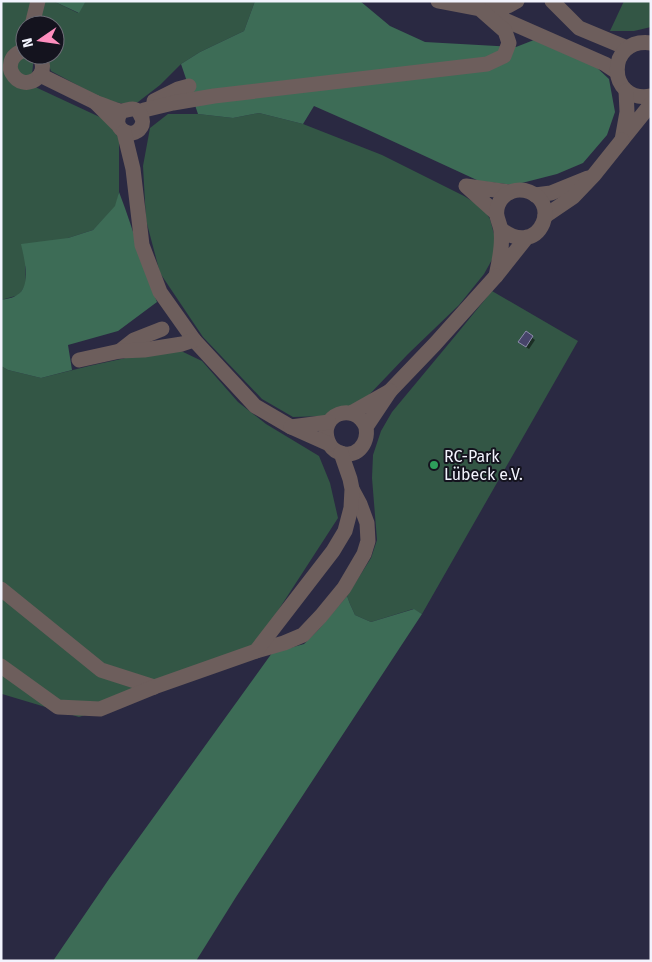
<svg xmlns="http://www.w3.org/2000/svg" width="652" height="962" font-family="'Fira Sans',sans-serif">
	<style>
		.green { fill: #335645 }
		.forest { fill: #3d6c56 }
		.shadow { fill: #0007 }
		.building { fill: #464469; stroke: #8d8cab }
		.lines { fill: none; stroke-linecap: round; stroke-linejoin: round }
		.minor { stroke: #6d5e5c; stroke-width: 15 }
		.leisure-dot { fill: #2e9e5b; stroke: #14131e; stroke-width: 2 }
		.labels { text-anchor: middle; stroke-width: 4; stroke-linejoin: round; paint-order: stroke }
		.poi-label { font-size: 16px; fill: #f2f3fd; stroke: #14131e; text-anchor: start }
	</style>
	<rect width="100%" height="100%" fill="#2a2942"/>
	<g class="green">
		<polygon points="1,1 53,1 78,13 86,1 255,1 244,31 200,52 181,64 160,85 138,102 125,104 105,100 51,71 45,55 55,55 55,25 25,25 25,55 34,55 31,85 104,119 119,138 119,192 116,206 93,230 68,238 25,266 26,284 19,295 1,300"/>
		<polygon points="624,1 651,1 651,27 634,31 610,31"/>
		<polygon points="259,113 303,124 382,155 464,196 483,208 490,219 494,234 494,256 484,274 459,305 408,354 367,397 353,405 325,416 293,417 262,399 203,337 160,273 146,220 143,166 150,128 168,114 198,114 233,118"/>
		<polygon points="492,291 578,341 422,614 413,609 371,622 355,615 350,604 347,596 371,558 377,540 372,478 373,455 381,431 392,412 456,335"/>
		<polygon points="179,350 202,361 238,402 266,424 319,456 330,483 338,518 268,626 239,664 79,717 2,694 1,366 8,370 41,378 89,366 144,354"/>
	</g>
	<g class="forest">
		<polygon points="53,1 86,1 79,13"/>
		<polygon points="255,1 360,1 390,26 425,42 516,47 539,38 594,65 609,79 615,112 607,135 583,163 557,174 514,185 479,181 364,128 314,106 303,124 259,113 233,118 198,114 181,64 200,52 244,31"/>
		<path d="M119,192C133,228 143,266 157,302L118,331L68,345L72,370L41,378L8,370L1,366V300C6,299 13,298 17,295C32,286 24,258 21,244L68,238L93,230L115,206Z"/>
		<polygon points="347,596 350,604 355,615 371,622 414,609 422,614 236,897 196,961 53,961 109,879 272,653 304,644 319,629"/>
	</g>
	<polygon class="shadow" points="526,333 535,340 529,349 523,345"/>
	<polygon class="building" points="526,331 533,336 526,347 518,342"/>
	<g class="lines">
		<g class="minor">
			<polyline points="517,1 508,6 480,9 605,64 617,72"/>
			<polyline points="552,1 579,28 627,48"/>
			<polyline points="32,25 38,1"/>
			<path d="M651,43C605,37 607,104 651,96"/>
			<path d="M25,50C18,52 13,55 11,62C10,66 10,70 12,73C23,94 54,76 38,55"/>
			<polyline points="40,75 95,102"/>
			<polyline points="626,91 627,112 622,140 651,104"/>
			<polyline points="154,101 178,89 189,86"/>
			<polyline points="140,113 144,110 173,103 214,96 487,64 504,56 509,43 505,31 480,9 438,1"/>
			<path d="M118,125L95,102C101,104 116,111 121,111C128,111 136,104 141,116C143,119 143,124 141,127C132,142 108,127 122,111"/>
			<polyline points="124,132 133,169 142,245 160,292 194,340 255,406 291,427"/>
			<polyline points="535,195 551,193 588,178"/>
			<polyline points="496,213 466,186 510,192"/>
			<polyline points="545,216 573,197 594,175 622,140"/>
			<path d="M501,229C515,241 535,242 543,223C555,193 510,176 498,205C494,217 500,221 501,231C503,246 499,262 496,276L527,237"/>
			<polyline points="120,351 134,340 162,329"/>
			<polyline points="79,360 120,351 144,350 182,344 194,340"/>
			<polyline points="390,391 435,344 496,276"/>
			<path d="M351,413L390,391L366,427C369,444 356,460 338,452C333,450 330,446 328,441C318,415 354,400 366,427"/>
			<polyline points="329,444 291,427 329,422"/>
			<polyline points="1,589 101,670 154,687"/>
			<polyline points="256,651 284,643 303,635 321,616 344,588 364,554 368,541 367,523 360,504 353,491"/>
			<polyline points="1,666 58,707 100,709 154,687 256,651 333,551 345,531 351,508 352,489 350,479 341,453"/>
		</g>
	</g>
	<circle class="leisure-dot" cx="434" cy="465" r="5"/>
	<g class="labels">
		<g class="poi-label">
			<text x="444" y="462">RC-Park<tspan x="444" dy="18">Lübeck e.V.</tspan></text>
		</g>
	</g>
	<rect width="652" height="962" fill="none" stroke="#f2f3fd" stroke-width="5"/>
	<g transform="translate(40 40) rotate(257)"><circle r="24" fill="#14131e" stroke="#6d6d77"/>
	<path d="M0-4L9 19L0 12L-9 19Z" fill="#fe8ebe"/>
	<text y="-8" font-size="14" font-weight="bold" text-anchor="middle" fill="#f2f3fd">N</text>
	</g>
</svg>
